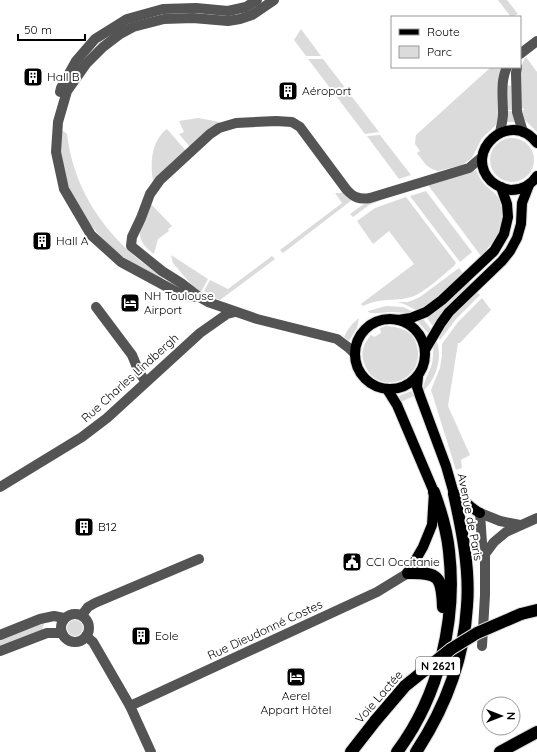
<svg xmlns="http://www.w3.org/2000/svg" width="537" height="752" font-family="Quicksand,sans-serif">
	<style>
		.green { fill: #dbdbdb }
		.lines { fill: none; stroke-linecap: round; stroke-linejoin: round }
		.major-casing { stroke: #dbdbdb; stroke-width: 12 }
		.highway-casing { stroke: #dbdbdb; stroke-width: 14 }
		.minor { stroke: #545454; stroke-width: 10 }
		.major { stroke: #000; stroke-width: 10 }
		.highway { stroke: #000; stroke-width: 12 }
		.highway-bridge-casing { stroke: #dbdbdb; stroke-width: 14; stroke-linecap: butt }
		.highway-bridge { stroke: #000; stroke-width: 12 }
		.labels { text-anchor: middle; stroke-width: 4; stroke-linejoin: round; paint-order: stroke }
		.shield { fill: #fff; stroke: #4c4c4c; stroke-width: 1 }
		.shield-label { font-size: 11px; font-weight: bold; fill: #000 }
		.poi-label { font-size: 12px; fill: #000; stroke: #fff; text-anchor: start }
		.street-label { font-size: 12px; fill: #000; stroke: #fff }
	</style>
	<rect width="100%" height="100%" fill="#fff"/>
	<g class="green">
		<polygon points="498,0 507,0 518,14 511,17"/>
		<polygon points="301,29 321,56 306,56 294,40"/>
		<path d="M526,57L537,72V132L525,120L522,110H524V109L522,108C521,94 516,69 526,57Z"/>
		<polygon points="308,59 323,59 379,132 365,134"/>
		<polygon points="491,67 503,67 497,86 498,120 495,126 482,138 472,158 462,165 438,171 432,169 426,165 417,153 420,151 415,144 416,135"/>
		<polygon points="507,85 511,86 512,110 508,110"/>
		<polygon points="508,111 512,111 515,122 507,122"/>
		<polygon points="198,118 220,122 210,128 190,147 179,134 184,132 179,121"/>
		<path d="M167,129L186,151L153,181C150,163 151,141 167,129Z"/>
		<path d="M61,131L65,132L67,134C74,195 112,245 163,277L161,282C143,270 124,259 108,244C85,222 66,191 61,159C60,150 61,140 61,131Z"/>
		<polygon points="380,135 411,175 399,179 367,136"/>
		<circle cx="512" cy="160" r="22"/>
		<path d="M476,170C479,176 481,181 486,186C490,189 494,192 497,196C513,217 495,241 481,256L428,185Z"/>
		<polygon points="426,191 472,252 460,262 410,196"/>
		<polygon points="343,192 346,197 352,200 283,253 280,250 342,203 335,193 341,193"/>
		<path d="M406,197L456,263L454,266C444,274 423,294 411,297C393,302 382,297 363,306L361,304L414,264L389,231L373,244L357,221L375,208Z"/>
		<polygon points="384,199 369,205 353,217 350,214 364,204"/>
		<path d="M150,203L172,226L168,229L169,231L158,239L154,254C131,238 141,224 150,203Z"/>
		<polygon points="171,255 208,279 201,292 195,289 173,263"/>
		<polygon points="272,256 275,259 220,300 212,297 213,295 204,291 210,280 228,289"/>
		<path d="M459,268L463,273C449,287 435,301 418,311L404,304L397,302H408L420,297Z"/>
		<polygon points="468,281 471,284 449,305 433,326 426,317 435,312"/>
		<polygon points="477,292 480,295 456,319 440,340 438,335 450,318"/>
		<polygon points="482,298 491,310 460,343 458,343 448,406 470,455 461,460 462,468 456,470 431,390 440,368 442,355 442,344 458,322"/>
		<path d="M386,306L403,307L414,312C406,314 399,312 391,312C382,312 377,315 368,312V311Z"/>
		<path d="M359,318L357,328L349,341L344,337C348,329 352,323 359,318Z"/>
		<polygon points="423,319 431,329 428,333 418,322 418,321"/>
		<path d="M386,326C399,327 412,330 416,343C429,381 376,399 364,363C360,352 364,343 371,335L374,337L381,333L380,328Z"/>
		<path d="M436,339C443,356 437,379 423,391C423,381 429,374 432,364C434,355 432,347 436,339Z"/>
		<polygon points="411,391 414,396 401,402 399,396"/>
		<polygon points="45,620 42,631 0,648 0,638"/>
		<circle cx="75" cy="628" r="8"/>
	</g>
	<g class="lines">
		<g class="major-casing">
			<g id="major">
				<path d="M537,143C510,108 462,152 491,181C497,186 503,189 511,190C521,190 531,185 537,176"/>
				<circle cx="390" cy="354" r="35"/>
				<polyline points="398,320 411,318 426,312 442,300 494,251 504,234 508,217 507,204 501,187"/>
				<polyline points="425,350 441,323 449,312 502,261 510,251 517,238 521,224 522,203 529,185"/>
				<path d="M418,377L417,387L420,396L446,466L454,494C462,497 470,508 480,513"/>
				<polyline points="387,389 397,405 434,492 432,525 423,547 408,573"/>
			</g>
		</g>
		<g class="highway-casing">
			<g id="highway">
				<path d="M408,573C439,572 442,577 443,607"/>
				<polyline points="521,614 537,610"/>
				<polyline points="351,752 376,720"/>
				<path d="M397,752C439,696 457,620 449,551C447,531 441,511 434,492"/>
				<path d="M416,752C445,708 464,658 467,606C470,569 462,530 454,494"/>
				<polyline points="500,752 537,732"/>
			</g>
		</g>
		<g class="minor">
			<polyline points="520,54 537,41"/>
			<polyline points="517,67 516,73 517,112 523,132"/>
			<polyline points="60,92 61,88 76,61 95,39 127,19 163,9 196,8 228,11 246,7 257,0"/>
			<path d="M500,133C501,126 503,120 503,114C503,98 500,82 507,67"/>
			<polyline points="199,297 184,296 121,262 91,235 64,189 56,152 58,122 67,91 86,64 103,47 120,34 133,27 164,19 193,18 228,21 240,19 252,15 274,0"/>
			<polyline points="96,307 132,355 139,372 146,382"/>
			<path d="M355,354L349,348L337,339L257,319L208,302L199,297L181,283L162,271L131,246L132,237L141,218L150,194L160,180L210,134L219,128L236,123L276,121L292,122L300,127L346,189C353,197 359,200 370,198L469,168L482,157"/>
			<polyline points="0,487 82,437 107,418 200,333 227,314 235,312"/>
			<polyline points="480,513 482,543 485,554"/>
			<polyline points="480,513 500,521 520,525"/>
			<circle cx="75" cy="628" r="14"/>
			<polyline points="82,615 88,607 95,603 199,559"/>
			<polyline points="0,635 40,619 54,616 64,618"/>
			<polyline points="86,636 93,642 130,706 151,752"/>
			<polyline points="482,646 485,595 485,554 494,542 506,532 537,518"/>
			<polyline points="0,651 47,633 62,633"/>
			<polyline points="130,706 377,592 408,573"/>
		</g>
		<use href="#major" class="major"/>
		<use href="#highway" class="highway"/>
		<g class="highway-bridge-casing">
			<polyline id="highway-bridge" points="376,720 405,686 451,649 477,633 521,614"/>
		</g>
		<use href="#highway-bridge" class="highway-bridge"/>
	</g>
	<defs>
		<g id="building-square" transform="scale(1)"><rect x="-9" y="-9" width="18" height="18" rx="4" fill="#000" stroke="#fff"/><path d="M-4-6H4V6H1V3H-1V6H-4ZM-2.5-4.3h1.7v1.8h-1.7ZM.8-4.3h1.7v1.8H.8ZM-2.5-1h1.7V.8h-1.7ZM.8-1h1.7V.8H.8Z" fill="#fff"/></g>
		<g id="hotel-square" transform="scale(1)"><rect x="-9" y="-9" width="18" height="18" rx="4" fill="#000" stroke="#fff"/><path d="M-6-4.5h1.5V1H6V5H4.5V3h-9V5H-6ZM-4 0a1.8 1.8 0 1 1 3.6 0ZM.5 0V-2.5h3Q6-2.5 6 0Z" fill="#fff"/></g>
		<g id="civic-square" transform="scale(1)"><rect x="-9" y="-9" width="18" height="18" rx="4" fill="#000" stroke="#fff"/><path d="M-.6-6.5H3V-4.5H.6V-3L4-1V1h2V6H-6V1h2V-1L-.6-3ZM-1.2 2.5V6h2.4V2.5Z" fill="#fff"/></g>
	</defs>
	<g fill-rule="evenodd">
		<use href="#building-square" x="33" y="77"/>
		<use href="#building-square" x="288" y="91"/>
		<use href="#building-square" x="42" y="241"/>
		<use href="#hotel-square" x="130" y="303"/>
		<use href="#building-square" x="84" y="527"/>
		<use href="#civic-square" x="352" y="562"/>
		<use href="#building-square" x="141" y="636"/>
		<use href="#hotel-square" x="296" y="677"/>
	</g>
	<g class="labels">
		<rect class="shield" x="416" y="657" width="44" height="18" rx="3"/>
		<g class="shield-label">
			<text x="438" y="670">N 2621</text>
		</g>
		<g class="poi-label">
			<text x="47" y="81">Hall B</text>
			<text x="302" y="95">Aéroport</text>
			<text x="56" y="245">Hall A</text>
			<text x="144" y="300">NH Toulouse<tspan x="144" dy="14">Airport</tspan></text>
			<text x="98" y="531">B12</text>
			<text x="366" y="566">CCI Occitanie</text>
			<text x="155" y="640">Eole</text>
			<text x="296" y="700" text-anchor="middle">Aerel<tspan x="296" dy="14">Appart Hôtel</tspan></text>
		</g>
		<g class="street-label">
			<text transform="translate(130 378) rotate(-42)" y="4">Rue Charles Lindbergh</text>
			<text transform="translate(470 517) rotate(79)" y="4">Avenue de Paris</text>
			<text transform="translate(265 630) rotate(-25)" y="4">Rue Dieudonné Costes</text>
			<text transform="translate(379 697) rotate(-49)" y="4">Voie Lactée</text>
		</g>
	</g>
	<rect x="391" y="16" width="130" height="52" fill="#ffffff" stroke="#999999"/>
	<rect x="399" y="29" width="20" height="6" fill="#000000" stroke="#999999"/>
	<text x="427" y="36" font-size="12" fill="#000000">Route</text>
	<rect x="399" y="46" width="20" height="12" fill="#dbdbdb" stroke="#999999"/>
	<text x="427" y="56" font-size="12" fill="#000000">Parc</text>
	<g transform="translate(501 716) rotate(90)"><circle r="19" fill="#ffffff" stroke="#999999"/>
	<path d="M0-3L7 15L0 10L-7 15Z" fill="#000000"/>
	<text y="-6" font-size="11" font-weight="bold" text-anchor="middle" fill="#000000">N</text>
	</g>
	<path d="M18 34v6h67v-6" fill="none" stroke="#000000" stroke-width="2"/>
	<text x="24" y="34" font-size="12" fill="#000000" stroke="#ffffff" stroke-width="3" paint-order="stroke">50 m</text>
</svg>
